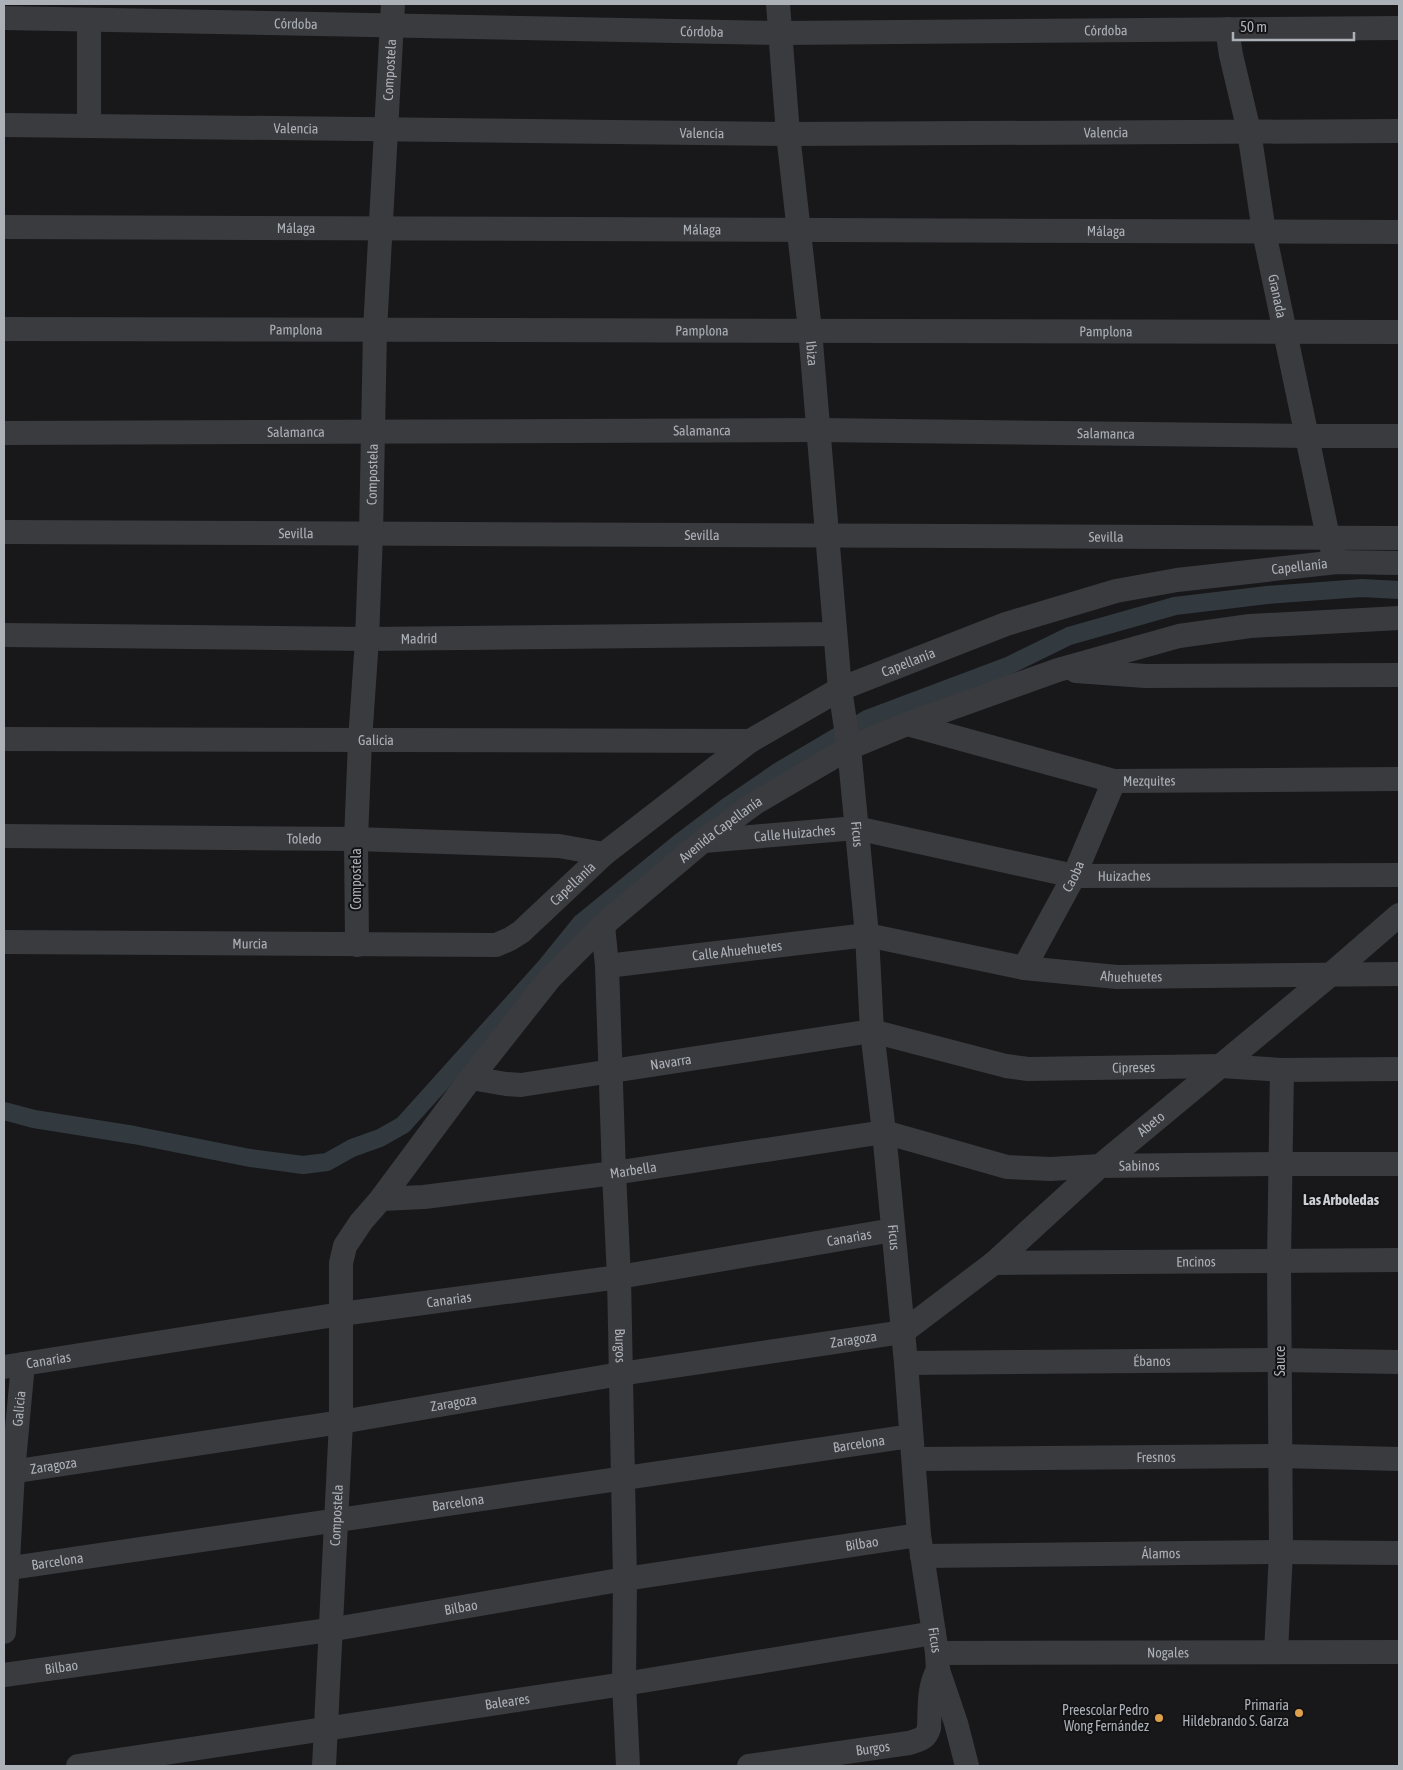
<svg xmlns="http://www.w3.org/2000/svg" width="1403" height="1770" font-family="'Asap Condensed',sans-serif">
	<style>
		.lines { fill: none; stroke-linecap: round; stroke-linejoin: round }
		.canal { stroke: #323a3f; stroke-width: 18 }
		.minor { stroke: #3a3b3f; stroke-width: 24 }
		.poi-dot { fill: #dfa04b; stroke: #131315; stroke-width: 2 }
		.labels { text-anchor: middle; stroke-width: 4; stroke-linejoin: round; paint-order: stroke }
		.street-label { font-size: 14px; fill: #acb1b8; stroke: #131315 }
		.poi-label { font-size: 14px; fill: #acb1b8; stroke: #131315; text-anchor: end }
		.neighbourhood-label { font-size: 15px; font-weight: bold; fill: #cccfd5; stroke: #131315 }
	</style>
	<rect width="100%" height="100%" fill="#18181a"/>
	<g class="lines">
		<polyline class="canal" points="4,1111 34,1119 134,1135 250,1158 303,1165 327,1162 352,1148 380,1138 403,1125 547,965 581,923 679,843 728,806 779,771 867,719 1008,666 1069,636 1175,606 1267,595 1362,588 1399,590"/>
		<g class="minor">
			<path id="s1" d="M778,4L788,134L810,330L840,689L849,748L867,935L872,1031L884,1132L906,1363L919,1535L937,1653L938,1670L956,1723L967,1766"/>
			<path id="s2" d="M4,18L781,33L1399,28"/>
			<polyline points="89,20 89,126"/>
			<path id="s3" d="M1227,29L1231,55L1249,131L1264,232L1328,537L1333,551"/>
			<path id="s4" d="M4,125L788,134L1399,131"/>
			<path id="s5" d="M4,227L1399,232"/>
			<path id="s6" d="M4,329L1399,332"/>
			<path id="s7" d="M4,433L819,430L1306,436H1399"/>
			<path id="s8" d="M4,532L1399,538"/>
			<path id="s9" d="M4,635L367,639L835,634"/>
			<polyline points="1076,671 1145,676 1399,675"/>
			<path id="s10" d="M907,724L1114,781L1399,779"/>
			<path id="s11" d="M4,739L750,741"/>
			<path id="s12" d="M4,836L356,839L559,846L604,854"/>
			<path id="s13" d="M704,841L856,828L1074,876L1399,875"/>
			<path id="s14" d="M603,925L607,966L614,1173L619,1277L625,1579L624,1684L628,1766"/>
			<path id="s15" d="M4,942L496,945L510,939L521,932L604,854L750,741L840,689L1006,624L1116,591L1177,580L1337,562L1399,563"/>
			<path id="s16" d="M357,945L356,839L360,741L367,639L371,534L375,330L393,4"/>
			<path id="s17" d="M607,966L867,935L1024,968L1117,977L1399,974"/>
			<path id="s18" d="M1024,968L1074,876L1114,781"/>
			<path id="s19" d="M471,1078L506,1084L521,1085L872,1031L1006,1066L1028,1069L1221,1066L1282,1070L1399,1069"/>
			<path id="s20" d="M381,1199L424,1197L614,1173L884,1132L1007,1167L1051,1169L1100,1166L1280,1164H1399"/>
			<path id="s21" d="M994,1263L1399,1260"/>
			<path id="s22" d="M906,1363L1281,1360L1399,1362"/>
			<path id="s23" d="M4,1367L341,1314L619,1277L893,1230"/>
			<path id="s24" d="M914,1459L1280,1456L1399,1459"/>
			<path id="s25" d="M4,1473L341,1422L620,1374L903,1332L994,1263L1100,1166L1330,975L1399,915"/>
			<path id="s26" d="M922,1556L1281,1552L1399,1553"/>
			<path id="s27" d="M4,1569L911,1436"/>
			<path id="s28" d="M4,1632L13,1472L23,1364"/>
			<polyline points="1276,1652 1281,1552 1279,1260 1282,1070"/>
			<path id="s29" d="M937,1653L1399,1652"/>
			<path id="s30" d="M4,1675L329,1630L625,1579L919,1535"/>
			<path id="s31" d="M78,1766L624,1684L934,1633"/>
			<path id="s32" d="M324,1766L341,1422V1263L345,1246L361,1222L381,1199L471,1078L550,978L603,925L703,841L755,803L849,748L907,724L1058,670L1179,636L1250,626L1399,618"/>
			<path id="s33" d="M749,1766L909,1743C919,1740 926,1739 929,1728C930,1709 928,1687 938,1670"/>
		</g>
	</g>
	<g class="poi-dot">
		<circle cx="1299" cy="1713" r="5"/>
		<circle cx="1159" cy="1718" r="5"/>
	</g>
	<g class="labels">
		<g class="street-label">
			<text dy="5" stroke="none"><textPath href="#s2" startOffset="292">Córdoba</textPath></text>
			<text dy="5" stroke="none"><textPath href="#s2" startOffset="1102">Córdoba</textPath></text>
			<text dy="5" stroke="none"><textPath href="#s2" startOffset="698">Córdoba</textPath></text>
			<text dy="5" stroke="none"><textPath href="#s16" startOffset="876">Compostela</textPath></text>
			<text dy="5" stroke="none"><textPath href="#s4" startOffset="292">Valencia</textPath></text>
			<text dy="5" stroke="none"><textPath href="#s4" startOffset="1102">Valencia</textPath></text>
			<text dy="5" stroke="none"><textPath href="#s4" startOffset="698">Valencia</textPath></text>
			<text dy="5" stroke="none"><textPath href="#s5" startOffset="292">Málaga</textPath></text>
			<text dy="5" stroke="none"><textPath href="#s5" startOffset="698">Málaga</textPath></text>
			<text dy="5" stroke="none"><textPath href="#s5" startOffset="1102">Málaga</textPath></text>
			<text dy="5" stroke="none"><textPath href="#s3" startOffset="272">Granada</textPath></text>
			<text dy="5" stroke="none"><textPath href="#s6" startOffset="292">Pamplona</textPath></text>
			<text dy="5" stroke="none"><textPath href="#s6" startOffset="698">Pamplona</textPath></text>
			<text dy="5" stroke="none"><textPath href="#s6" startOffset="1102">Pamplona</textPath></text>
			<text dy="5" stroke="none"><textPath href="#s1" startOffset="351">Ibiza</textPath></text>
			<text dy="5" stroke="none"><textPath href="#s7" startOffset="698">Salamanca</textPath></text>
			<text dy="5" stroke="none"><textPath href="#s7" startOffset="292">Salamanca</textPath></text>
			<text dy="5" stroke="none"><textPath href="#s7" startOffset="1102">Salamanca</textPath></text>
			<text dy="5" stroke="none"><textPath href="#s16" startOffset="471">Compostela</textPath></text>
			<text dy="5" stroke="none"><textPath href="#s8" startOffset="292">Sevilla</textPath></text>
			<text dy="5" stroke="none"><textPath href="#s8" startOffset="698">Sevilla</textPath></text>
			<text dy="5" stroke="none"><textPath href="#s8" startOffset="1102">Sevilla</textPath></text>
			<text dy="5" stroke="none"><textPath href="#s15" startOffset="1401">Capellanía</textPath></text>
			<text dy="5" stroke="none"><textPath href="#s9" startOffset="415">Madrid</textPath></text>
			<text dy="5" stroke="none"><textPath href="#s15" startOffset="996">Capellanía</textPath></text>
			<text dy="5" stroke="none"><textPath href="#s11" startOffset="372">Galicia</textPath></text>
			<text dy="5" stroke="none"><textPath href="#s10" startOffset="250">Mezquites</textPath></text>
			<text dy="5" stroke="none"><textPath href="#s32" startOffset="1085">Avenida Capellanía</textPath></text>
			<text dy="5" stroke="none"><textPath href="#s13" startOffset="91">Calle Huizaches</textPath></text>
			<text dy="5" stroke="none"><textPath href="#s1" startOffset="834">Ficus</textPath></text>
			<text dy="5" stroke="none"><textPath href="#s12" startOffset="300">Toledo</textPath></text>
			<text dy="5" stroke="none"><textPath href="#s18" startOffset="104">Caoba</textPath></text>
			<text dy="5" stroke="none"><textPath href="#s13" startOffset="426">Huizaches</textPath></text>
			<text transform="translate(356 879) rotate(-90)" y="5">Compostela</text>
			<text dy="5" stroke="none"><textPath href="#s15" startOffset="591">Capellanía</textPath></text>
			<text dy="5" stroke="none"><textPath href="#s15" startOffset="246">Murcia</textPath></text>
			<text dy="5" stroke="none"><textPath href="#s17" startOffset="131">Calle Ahuehuetes</textPath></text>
			<text dy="5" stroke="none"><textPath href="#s17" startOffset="530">Ahuehuetes</textPath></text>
			<text dy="5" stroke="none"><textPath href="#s19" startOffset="202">Navarra</textPath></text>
			<text dy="5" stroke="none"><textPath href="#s19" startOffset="672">Cipreses</textPath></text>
			<text dy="5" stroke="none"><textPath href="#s25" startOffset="1234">Abeto</textPath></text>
			<text dy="5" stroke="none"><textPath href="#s20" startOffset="768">Sabinos</textPath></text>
			<text dy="5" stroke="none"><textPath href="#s20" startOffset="254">Marbella</textPath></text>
			<text dy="5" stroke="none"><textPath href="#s1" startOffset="1239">Ficus</textPath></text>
			<text dy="5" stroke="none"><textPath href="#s23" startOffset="855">Canarias</textPath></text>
			<text dy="5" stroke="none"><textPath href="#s21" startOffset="202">Encinos</textPath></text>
			<text dy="5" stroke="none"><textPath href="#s23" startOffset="450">Canarias</textPath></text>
			<text dy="5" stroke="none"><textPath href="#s25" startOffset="860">Zaragoza</textPath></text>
			<text dy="5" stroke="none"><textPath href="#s14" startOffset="421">Burgos</textPath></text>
			<text dy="5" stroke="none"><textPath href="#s23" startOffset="45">Canarias</textPath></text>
			<text dy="5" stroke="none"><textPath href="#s22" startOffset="246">Ébanos</textPath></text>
			<text transform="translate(1280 1361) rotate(-90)" y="5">Sauce</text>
			<text dy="5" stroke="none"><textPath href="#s25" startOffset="455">Zaragoza</textPath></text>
			<text dy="5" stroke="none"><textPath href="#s28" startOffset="224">Galicia</textPath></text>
			<text dy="5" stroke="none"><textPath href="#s27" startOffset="864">Barcelona</textPath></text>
			<text dy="5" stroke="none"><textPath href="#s24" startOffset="242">Fresnos</textPath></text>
			<text dy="5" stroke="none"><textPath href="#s25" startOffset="50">Zaragoza</textPath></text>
			<text dy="5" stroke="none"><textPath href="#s27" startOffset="459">Barcelona</textPath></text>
			<text dy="5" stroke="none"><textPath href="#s32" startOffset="251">Compostela</textPath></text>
			<text dy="5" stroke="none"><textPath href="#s30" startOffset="868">Bilbao</textPath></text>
			<text dy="5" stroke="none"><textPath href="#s26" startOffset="239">Álamos</textPath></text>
			<text dy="5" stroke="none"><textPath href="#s27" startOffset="54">Barcelona</textPath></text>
			<text dy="5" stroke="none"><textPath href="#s30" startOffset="462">Bilbao</textPath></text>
			<text dy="5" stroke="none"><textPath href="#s1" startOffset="1644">Ficus</textPath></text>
			<text dy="5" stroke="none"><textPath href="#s29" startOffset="231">Nogales</textPath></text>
			<text dy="5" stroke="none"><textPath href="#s30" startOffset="58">Bilbao</textPath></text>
			<text dy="5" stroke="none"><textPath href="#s31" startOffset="434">Baleares</textPath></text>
			<text dy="5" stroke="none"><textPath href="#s33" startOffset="125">Burgos</textPath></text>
		</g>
		<g class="poi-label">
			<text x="1289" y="1710">Primaria<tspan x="1289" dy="16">Hildebrando S. Garza</tspan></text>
			<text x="1149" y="1715">Preescolar Pedro<tspan x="1149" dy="16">Wong Fernández</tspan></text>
		</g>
		<g class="neighbourhood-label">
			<text x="1341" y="1205">Las Arboledas</text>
		</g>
	</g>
	<rect width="1403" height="1770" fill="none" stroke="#acb1b8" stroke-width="10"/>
	<path d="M1233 32v8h121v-8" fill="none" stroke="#acb1b8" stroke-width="2.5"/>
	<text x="1240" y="32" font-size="15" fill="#acb1b8" stroke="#131315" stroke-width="4" paint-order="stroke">50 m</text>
</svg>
